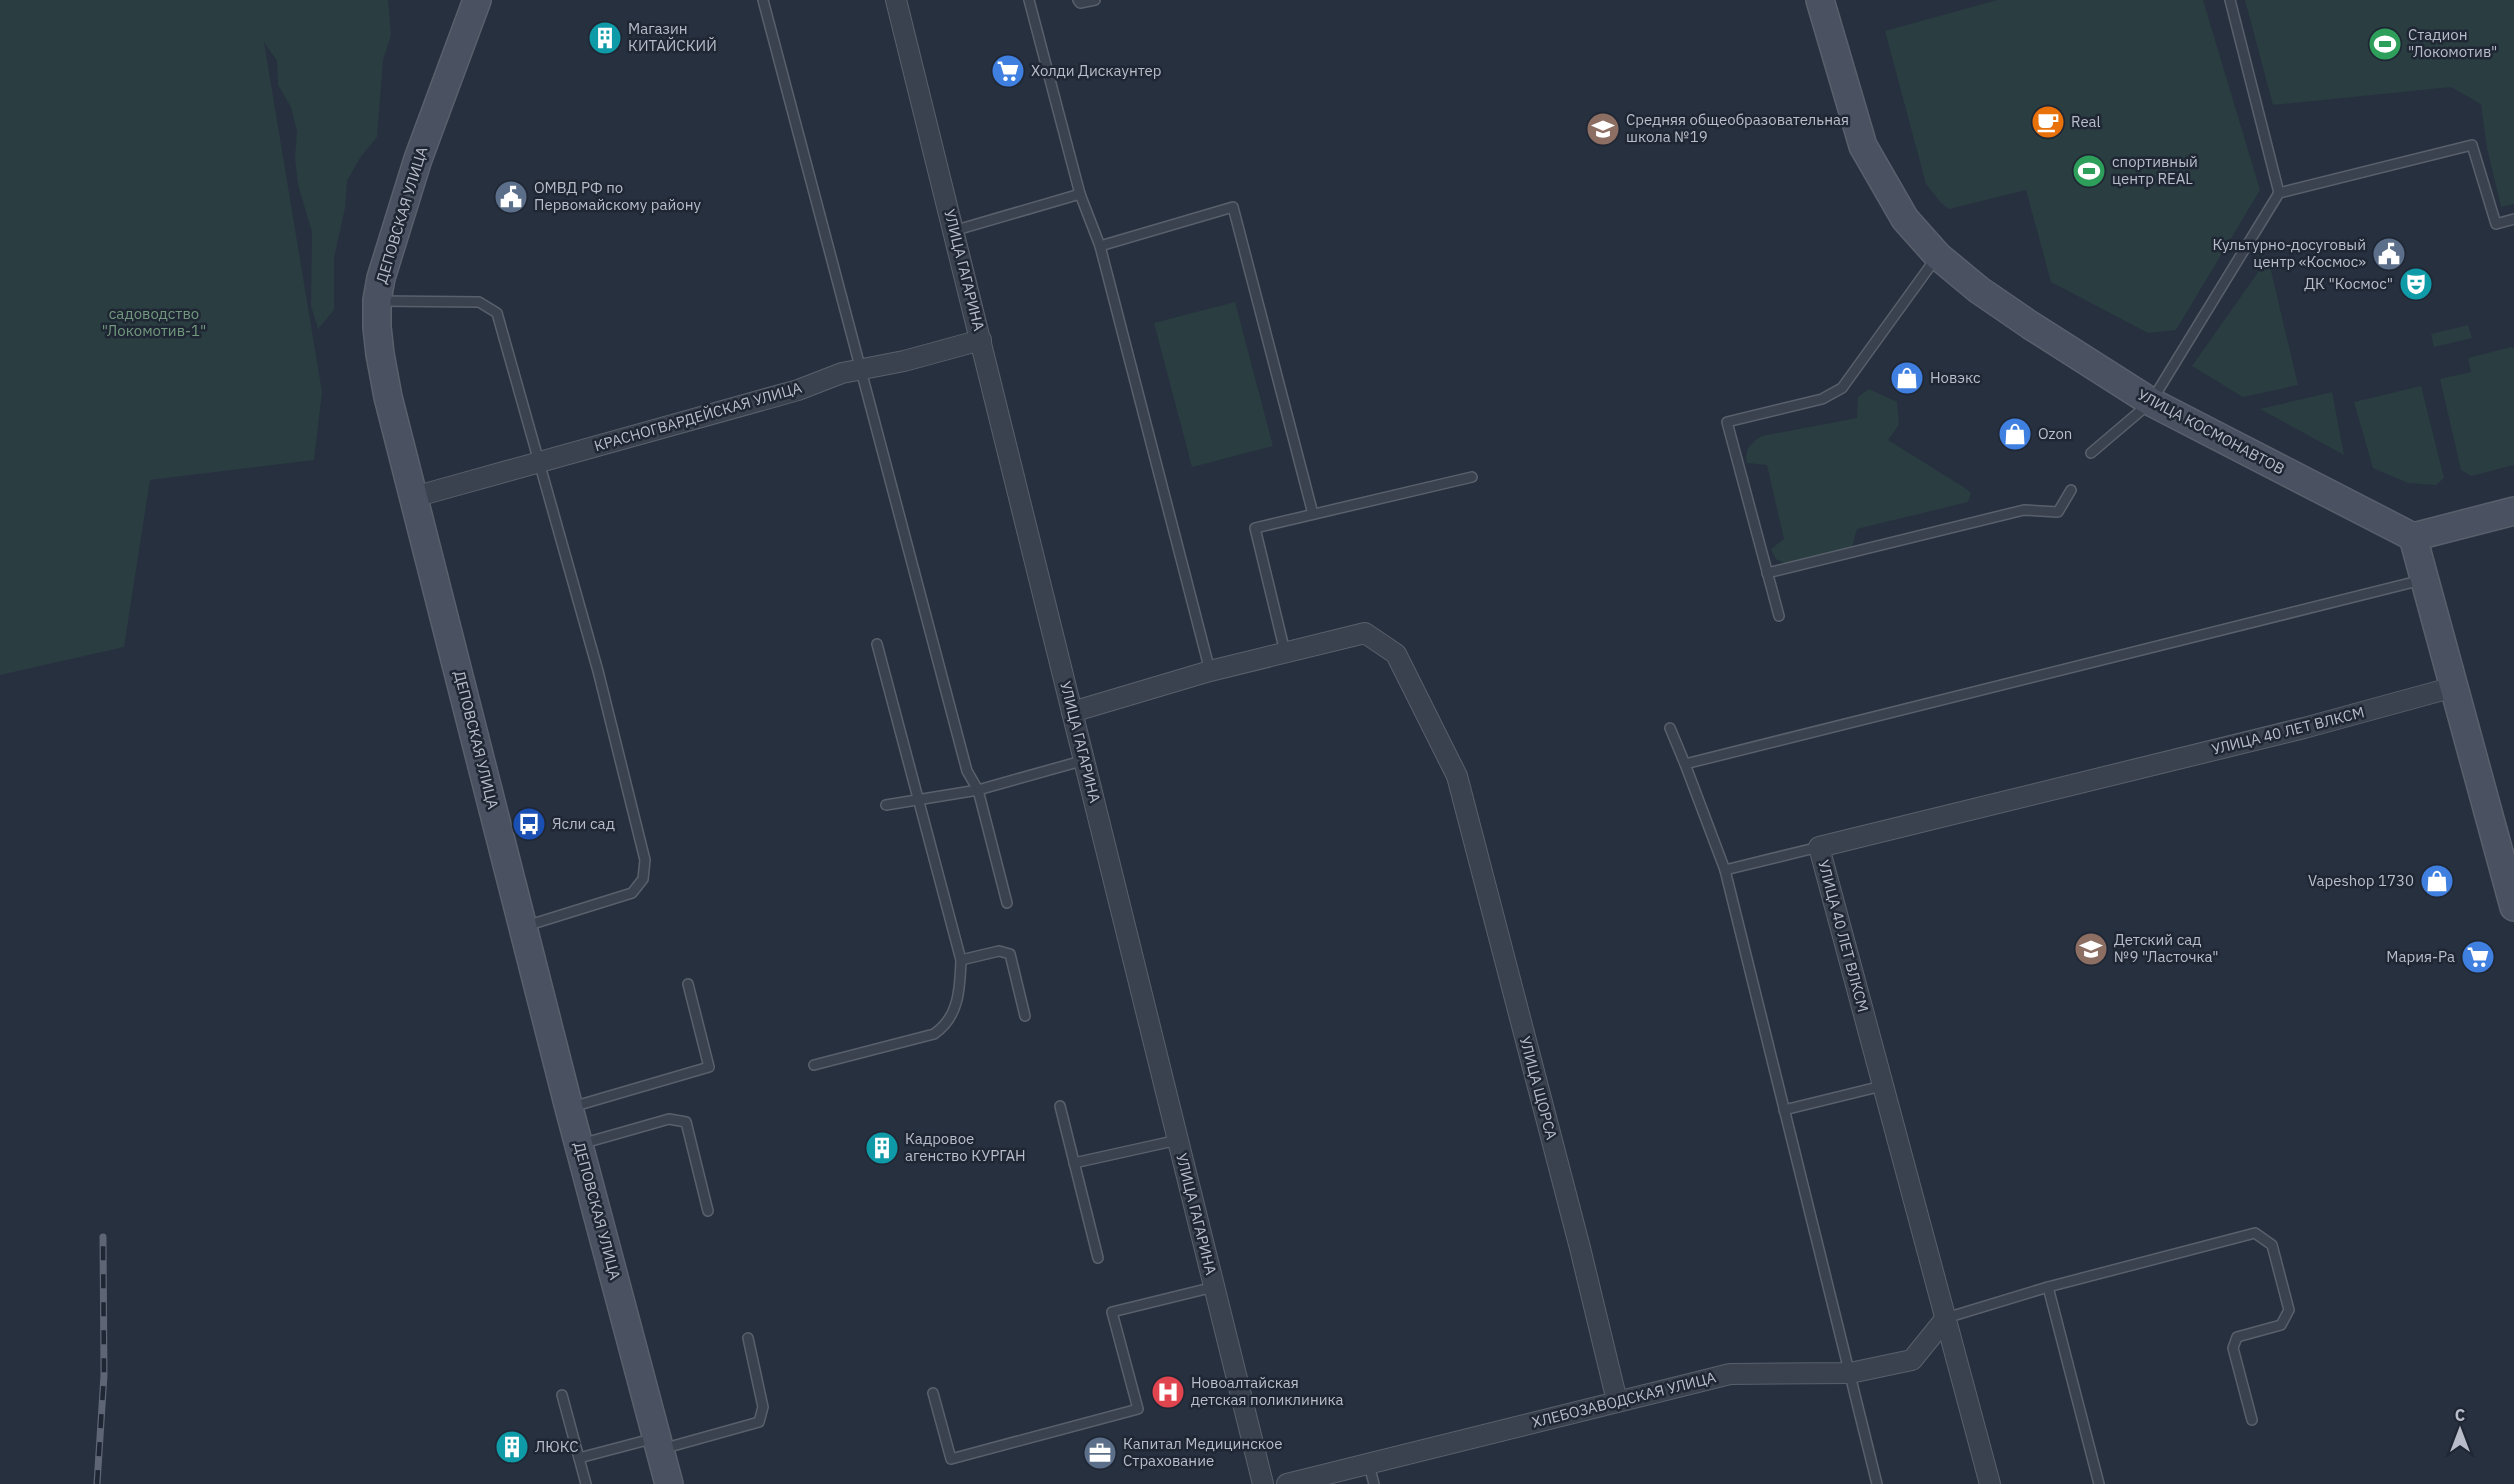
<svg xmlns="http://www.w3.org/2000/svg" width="2514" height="1484" font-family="'IBM Plex Sans',sans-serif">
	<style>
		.green { fill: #2a3d41 }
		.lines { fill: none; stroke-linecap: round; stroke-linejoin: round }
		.lane-casing { stroke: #59606c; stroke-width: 12 }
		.street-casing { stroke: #59606c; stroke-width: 22 }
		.secondary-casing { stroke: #59606c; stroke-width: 30 }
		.lane { stroke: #3b424f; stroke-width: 9 }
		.street { stroke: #3b424f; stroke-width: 20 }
		.secondary { stroke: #4a5161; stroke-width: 27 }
		.rail-casing { stroke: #5e6675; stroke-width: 7 }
		.rail { stroke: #202734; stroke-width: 4.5; stroke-dasharray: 14; stroke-linecap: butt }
		.labels { text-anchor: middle; stroke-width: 5; stroke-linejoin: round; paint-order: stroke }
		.poi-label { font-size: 15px; fill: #b8bdc9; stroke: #202734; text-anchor: start }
		.street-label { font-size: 15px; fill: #b8bdc9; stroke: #202734 }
		.park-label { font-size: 15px; fill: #71987d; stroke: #202734 }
	</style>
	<rect width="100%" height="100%" fill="#27303f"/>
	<g class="green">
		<polygon points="0,0 388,0 391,35 383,60 377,137 360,158 347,181 345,208 334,258 334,310 318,329 311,306 312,232 298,185 295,158 297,131 291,107 278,85 277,61 264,42 322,392 314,460 150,480 124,647 0,675"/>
		<polygon points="1997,0 2203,0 2260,190 2176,330 2148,333 2051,282 2026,190 1949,209 1941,203 1926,184 1885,31"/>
		<polygon points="2245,0 2514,0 2514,204 2501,207 2487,148 2481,104 2451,87 2273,105"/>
		<polygon points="2268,258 2298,385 2243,397 2192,366"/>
		<polygon points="1235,302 1273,446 1192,467 1154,323"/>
		<polygon points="2468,325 2472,338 2434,347 2431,334"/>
		<polygon points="2511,347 2514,349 2514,465 2471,476 2461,470 2440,379 2471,372 2468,358"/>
		<polygon points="2421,386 2444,478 2436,485 2408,483 2373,468 2354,402"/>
		<path d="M1869,389L1897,402L1899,425L1888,440L1965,488L1971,493L1968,502L1857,529L1852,547L1846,550L1788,565L1776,559L1771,549L1784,539L1767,465L1747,463C1744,450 1751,442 1762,436L1857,418L1858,397Z"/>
		<polygon points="2332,392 2344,455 2260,409"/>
	</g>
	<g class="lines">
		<g class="lane-casing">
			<g id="lane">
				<polyline points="763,0 967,771 978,790 1007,903"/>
				<polyline points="1029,0 1080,194 1100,246 1210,671"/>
				<polyline points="1078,0 1080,3 1095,0"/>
				<polyline points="2230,0 2279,193"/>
				<polyline points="953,231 1080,194"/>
				<polyline points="1100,246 1233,207 1313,514"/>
				<polyline points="380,301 479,302 497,313 598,671 645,860 643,879 632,893 526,926"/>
				<polyline points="2091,453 2151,402 2279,193 2472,145 2496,224 2514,219"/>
				<polyline points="1767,573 2024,510 2058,512 2071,490"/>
				<polyline points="1779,616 1727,422 1822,399 1842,388 1936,258"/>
				<polyline points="1285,652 1255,528 1472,477"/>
				<polyline points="1670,728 1685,764 2422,580"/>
				<polyline points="1685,764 1725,870 1877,1484"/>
				<polyline points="886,805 978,790 1085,760"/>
				<polyline points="1725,870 1819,847"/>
				<polyline points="961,960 999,951 1010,954 1025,1016"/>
				<path d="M814,1065L934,1034C959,1017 960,989 961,960L877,644"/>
				<polyline points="1060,1106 1098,1258"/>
				<polyline points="572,1107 709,1067 688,984"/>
				<polyline points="1784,1110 1882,1086"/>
				<polyline points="581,1144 669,1119 686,1122 708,1211"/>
				<polyline points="1074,1163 1178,1140"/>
				<polyline points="2048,1287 2255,1233 2272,1245 2289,1310 2281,1325 2237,1337 2233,1348 2252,1420"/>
				<polyline points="1946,1318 2048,1287 2099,1484"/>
				<polyline points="933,1393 951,1459 1138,1409 1112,1312 1214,1287"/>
				<polyline points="562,1395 586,1484"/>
				<polyline points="662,1449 759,1422 763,1407 748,1338"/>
				<polyline points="579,1458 655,1438"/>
				<polyline points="1369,1465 1374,1484"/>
			</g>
		</g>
		<g class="street-casing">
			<g id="street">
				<polyline points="896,0 1263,1484"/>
				<polyline points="414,497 798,390 842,373 904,361 981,340"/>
				<polyline points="1072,712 1210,671 1365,633 1396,654 1457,776 1580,1248 1617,1401"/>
				<polyline points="1287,1484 1730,1374 1850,1373 1912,1360 1946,1318"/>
				<polyline points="1990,1484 1819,847 2304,728 2454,687"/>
			</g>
		</g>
		<g class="secondary-casing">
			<g id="secondary">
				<polyline points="477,0 418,159 381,278 377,300 377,327 380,354 388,397 569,1108 669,1484"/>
				<polyline points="1820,0 1863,146 1905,219 1938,256 1979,290 2030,325 2151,402 2413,537 2514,907"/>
				<polyline points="2413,537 2514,511"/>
			</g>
		</g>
		<use href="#lane" class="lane"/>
		<use href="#street" class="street"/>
		<use href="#secondary" class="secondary"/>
		<g class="rail-casing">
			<polyline id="rail" points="97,1484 104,1375 103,1237"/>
		</g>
		<use href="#rail" class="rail"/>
	</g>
	<defs>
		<g id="building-disc" transform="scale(1.725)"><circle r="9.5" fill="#0f9aa8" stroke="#202734"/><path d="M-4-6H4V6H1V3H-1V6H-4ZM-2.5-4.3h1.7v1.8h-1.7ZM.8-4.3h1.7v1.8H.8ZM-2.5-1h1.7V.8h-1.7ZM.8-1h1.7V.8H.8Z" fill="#fff"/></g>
		<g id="stadium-disc" transform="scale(1.725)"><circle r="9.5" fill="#2e9e5b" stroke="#202734"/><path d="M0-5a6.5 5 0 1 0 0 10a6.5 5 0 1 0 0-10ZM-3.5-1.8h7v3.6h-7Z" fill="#fff"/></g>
		<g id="supermarket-disc" transform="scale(1.725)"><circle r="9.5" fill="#3f7fe0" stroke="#202734"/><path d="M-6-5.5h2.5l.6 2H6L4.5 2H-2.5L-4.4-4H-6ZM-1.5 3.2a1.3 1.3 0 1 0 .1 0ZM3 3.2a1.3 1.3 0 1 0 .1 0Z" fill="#fff"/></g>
		<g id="cafe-disc" transform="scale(1.725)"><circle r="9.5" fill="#e8710a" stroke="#202734"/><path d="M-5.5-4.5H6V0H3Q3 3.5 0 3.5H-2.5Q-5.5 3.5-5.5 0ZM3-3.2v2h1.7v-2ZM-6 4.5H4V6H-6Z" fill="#fff"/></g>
		<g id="school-disc" transform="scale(1.725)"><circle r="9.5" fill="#8d6e63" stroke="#202734"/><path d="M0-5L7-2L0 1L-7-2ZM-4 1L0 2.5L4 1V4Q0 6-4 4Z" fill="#fff"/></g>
		<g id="civic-disc" transform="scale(1.725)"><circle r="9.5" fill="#5c6f8a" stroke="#202734"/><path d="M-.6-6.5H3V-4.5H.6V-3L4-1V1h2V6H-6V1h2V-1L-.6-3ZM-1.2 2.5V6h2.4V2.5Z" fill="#fff"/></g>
		<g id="theatre-disc" transform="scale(1.725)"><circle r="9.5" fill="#0f9aa8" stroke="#202734"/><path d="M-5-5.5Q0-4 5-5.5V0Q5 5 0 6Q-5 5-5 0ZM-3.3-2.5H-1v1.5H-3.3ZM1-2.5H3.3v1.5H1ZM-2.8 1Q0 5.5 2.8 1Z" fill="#fff"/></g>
		<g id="shop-disc" transform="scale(1.725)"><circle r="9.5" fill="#3f7fe0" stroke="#202734"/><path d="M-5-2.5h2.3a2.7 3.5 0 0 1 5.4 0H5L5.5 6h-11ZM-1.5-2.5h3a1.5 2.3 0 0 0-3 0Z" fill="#fff"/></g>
		<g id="bus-disc" transform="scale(1.725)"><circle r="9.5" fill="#1a4fb4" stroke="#202734"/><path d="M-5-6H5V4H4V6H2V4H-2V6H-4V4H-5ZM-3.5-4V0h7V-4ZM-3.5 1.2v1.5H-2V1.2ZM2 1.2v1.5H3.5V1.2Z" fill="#fff"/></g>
		<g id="hospital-disc" transform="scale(1.725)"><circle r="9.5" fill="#e0444e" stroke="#202734"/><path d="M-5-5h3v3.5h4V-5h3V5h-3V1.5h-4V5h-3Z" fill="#fff"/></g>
		<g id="office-disc" transform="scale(1.725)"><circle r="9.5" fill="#5c6f8a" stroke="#202734"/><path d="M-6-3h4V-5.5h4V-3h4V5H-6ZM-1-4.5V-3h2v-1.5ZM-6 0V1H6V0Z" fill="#fff"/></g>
	</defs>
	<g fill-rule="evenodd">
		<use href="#building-disc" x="605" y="38"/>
		<use href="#stadium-disc" x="2385" y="44"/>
		<use href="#supermarket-disc" x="1008" y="71"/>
		<use href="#cafe-disc" x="2048" y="122"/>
		<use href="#school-disc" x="1603" y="129"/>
		<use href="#stadium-disc" x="2089" y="171"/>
		<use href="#civic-disc" x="511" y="197"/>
		<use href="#civic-disc" x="2389" y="254"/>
		<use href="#theatre-disc" x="2416" y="284"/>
		<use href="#shop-disc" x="1907" y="378"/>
		<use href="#shop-disc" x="2015" y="434"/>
		<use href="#bus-disc" x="529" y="824"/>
		<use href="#shop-disc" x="2437" y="881"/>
		<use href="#school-disc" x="2091" y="949"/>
		<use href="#supermarket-disc" x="2478" y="957"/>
		<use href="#building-disc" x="882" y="1148"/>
		<use href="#hospital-disc" x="1168" y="1392"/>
		<use href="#building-disc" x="512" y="1447"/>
		<use href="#office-disc" x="1100" y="1453"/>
	</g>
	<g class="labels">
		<g class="poi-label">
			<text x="628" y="34">Магазин<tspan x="628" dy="17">КИТАЙСКИЙ</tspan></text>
			<text x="2408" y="40">Стадион<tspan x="2408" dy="17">"Локомотив"</tspan></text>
			<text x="1031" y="76">Холди Дискаунтер</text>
			<text x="1626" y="125">Средняя общеобразовательная<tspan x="1626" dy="17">школа №19</tspan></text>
			<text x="2071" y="127">Real</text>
			<text x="2112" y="167">спортивный<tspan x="2112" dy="17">центр REAL</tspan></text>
			<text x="534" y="193">ОМВД РФ по<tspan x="534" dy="17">Первомайскому району</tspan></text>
			<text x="2366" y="250" text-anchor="end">Культурно-досуговый<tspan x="2366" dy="17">центр «Космос»</tspan></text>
			<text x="2393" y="289" text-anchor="end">ДК "Космос"</text>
			<text x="1930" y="383">Новэкс</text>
			<text x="2038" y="439">Ozon</text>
			<text x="552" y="829">Ясли сад</text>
			<text x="2414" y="886" text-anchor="end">Vapeshop 1730</text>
			<text x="2114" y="945">Детский сад<tspan x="2114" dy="17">№9 "Ласточка"</tspan></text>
			<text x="2455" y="962" text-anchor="end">Мария-Ра</text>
			<text x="905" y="1144">Кадровое<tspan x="905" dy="17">агенство КУРГАН</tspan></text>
			<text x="1191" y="1388">Новоалтайская<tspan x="1191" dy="17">детская поликлиника</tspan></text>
			<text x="1123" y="1449">Капитал Медицинское<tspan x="1123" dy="17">Страхование</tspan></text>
			<text x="535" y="1452">ЛЮКС</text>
		</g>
		<g class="street-label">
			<text transform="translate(402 215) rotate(-73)" y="5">ДЕПОВСКАЯ УЛИЦА</text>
			<text transform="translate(964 270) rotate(76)" y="5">УЛИЦА ГАГАРИНА</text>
			<text transform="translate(698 417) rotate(-16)" y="5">КРАСНОГВАРДЕЙСКАЯ УЛИЦА</text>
			<text transform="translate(2211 432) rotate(28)" y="5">УЛИЦА КОСМОНАВТОВ</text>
			<text transform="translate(2288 731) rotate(-14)" y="5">УЛИЦА 40 ЛЕТ ВЛКСМ</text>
			<text transform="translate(476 740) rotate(76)" y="5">ДЕПОВСКАЯ УЛИЦА</text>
			<text transform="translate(1080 742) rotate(76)" y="5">УЛИЦА ГАГАРИНА</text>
			<text transform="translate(1843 936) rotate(75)" y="5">УЛИЦА 40 ЛЕТ ВЛКСМ</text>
			<text transform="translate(1538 1088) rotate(75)" y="5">УЛИЦА ЩОРСА</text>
			<text transform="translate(597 1211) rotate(75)" y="5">ДЕПОВСКАЯ УЛИЦА</text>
			<text transform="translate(1196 1214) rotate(76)" y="5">УЛИЦА ГАГАРИНА</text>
			<text transform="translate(1624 1400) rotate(-14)" y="5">ХЛЕБОЗАВОДСКАЯ УЛИЦА</text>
		</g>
		<g class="park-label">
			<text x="154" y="319">садоводство<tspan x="154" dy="17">"Локомотив-1"</tspan></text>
		</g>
	</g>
	<g transform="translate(2460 1430)" stroke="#202734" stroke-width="4.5" paint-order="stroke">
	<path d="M0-4.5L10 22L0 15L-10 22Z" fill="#b8bdc9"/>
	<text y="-9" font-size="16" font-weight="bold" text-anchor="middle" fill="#b8bdc9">С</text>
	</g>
</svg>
